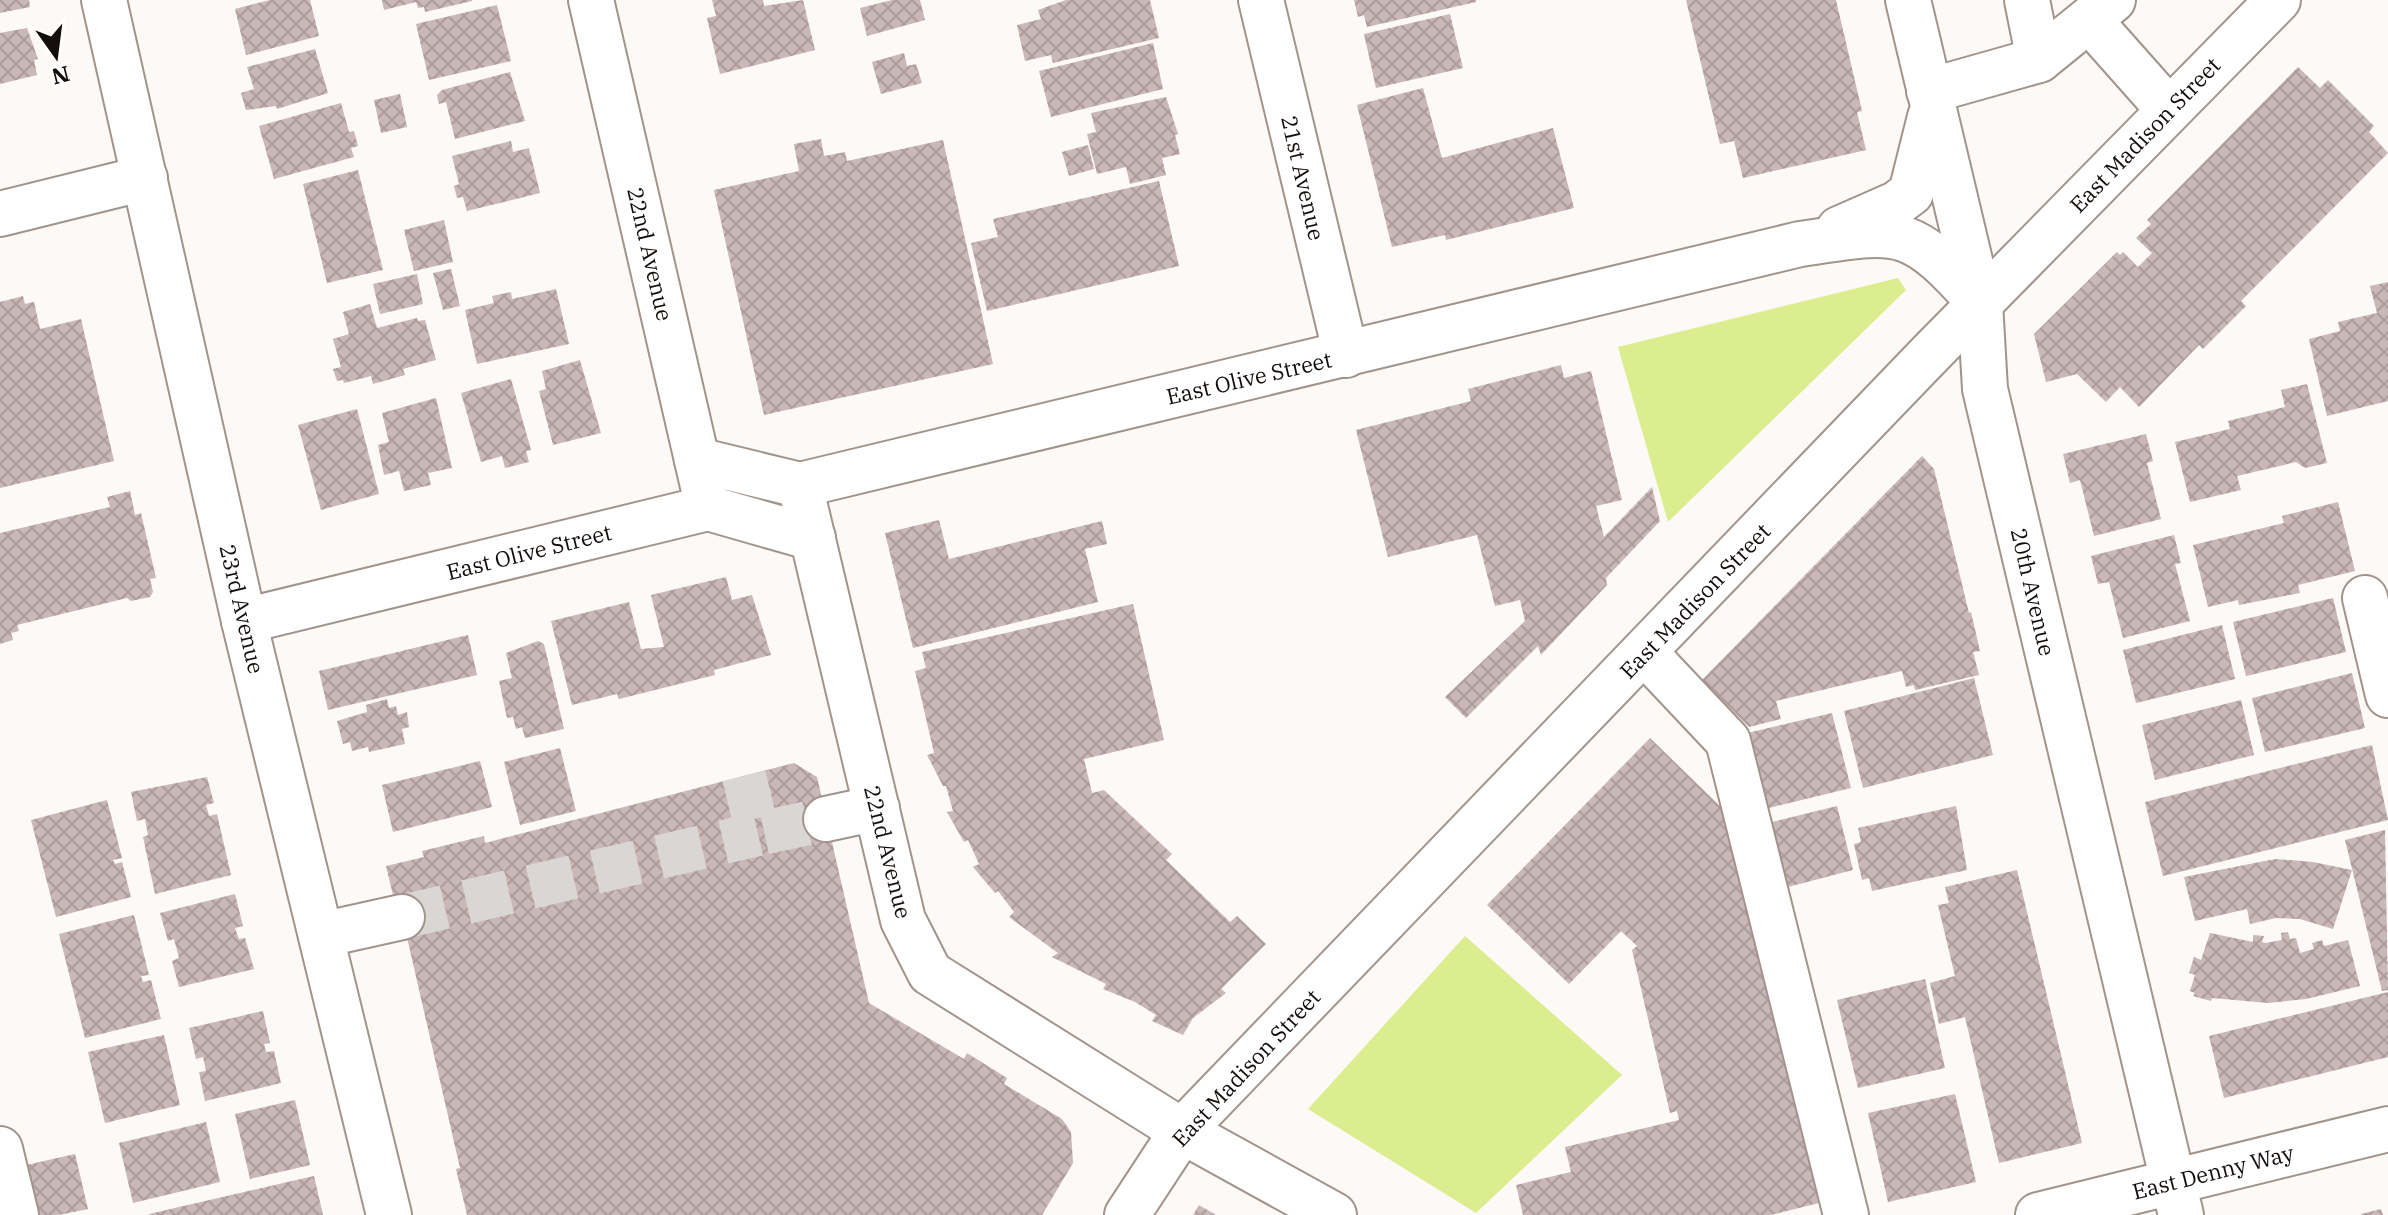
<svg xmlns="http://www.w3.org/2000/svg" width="2388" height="1215" font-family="'IBM Plex Serif',serif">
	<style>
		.green { fill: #dbed8f }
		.building { fill: url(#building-cross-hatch) }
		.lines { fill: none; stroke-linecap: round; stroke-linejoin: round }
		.minor-tunnel { stroke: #dad6d4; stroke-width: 44; stroke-dasharray: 44 22; stroke-linecap: butt }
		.minor-casing { stroke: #a3948b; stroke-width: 48 }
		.major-casing { stroke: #a3948b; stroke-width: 48 }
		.minor { stroke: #fff; stroke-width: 44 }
		.major { stroke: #fff; stroke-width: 44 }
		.labels { text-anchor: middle; stroke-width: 7; stroke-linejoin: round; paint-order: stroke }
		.street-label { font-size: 22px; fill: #130e0b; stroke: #fff }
	</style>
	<defs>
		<pattern id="building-cross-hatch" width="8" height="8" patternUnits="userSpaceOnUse" patternTransform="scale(2)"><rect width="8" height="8" fill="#cab7b7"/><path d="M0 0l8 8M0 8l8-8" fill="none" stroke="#ad9c9c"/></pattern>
	</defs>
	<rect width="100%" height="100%" fill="#fdf9f7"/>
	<g class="green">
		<polygon points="1898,278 1906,290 1668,522 1618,347"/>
		<polygon points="1465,936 1622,1075 1476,1213 1308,1109"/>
	</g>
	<g class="building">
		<polygon points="0,0 29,0 30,7 0,13"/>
		<polygon points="270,0 310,0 319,36 246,55 235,9"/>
		<polygon points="382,0 472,0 472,1 425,12 424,7 418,8 416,2 384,10"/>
		<polygon points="712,0 763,0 764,6 803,0 815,50 720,74 707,18 716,16"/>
		<polygon points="892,0 920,0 925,20 867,36 860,8"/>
		<polygon points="1150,0 1159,38 1053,63 1051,55 1025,61 1017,25 1041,19 1038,10 1066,0"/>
		<polygon points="1354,0 1476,0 1476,2 1367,27 1364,15 1358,17"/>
		<polygon points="1686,0 1836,0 1862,111 1857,112 1866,150 1743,178 1734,141 1720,144"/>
		<polygon points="497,5 511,61 429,80 416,24"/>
		<polygon points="1450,14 1463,68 1376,88 1364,34"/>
		<polygon points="27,28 38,59 34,60 37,75 0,84 0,33"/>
		<polygon points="1153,43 1163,89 1051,117 1039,71"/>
		<polygon points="315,49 328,93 277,109 276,106 246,110 241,93 254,89 247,67"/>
		<polygon points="904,53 907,66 916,64 922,83 881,94 872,62"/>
		<polygon points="2298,67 2320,88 2328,80 2374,126 2369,132 2388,153 2241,301 2246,306 2203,349 2199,345 2139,407 2120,387 2106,402 2077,374 2046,382 2034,334 2117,252 2120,255 2123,252 2138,267 2152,253 2136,238 2151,224 2147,220"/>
		<polygon points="510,72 525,121 455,139 446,102 439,104 437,95 442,90"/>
		<polygon points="1423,88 1442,158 1553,128 1574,208 1446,240 1445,235 1392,247 1357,105"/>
		<polygon points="400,94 407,127 381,133 374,100"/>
		<polygon points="1166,97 1178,134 1175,135 1180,154 1162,158 1166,175 1130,184 1126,167 1097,174 1087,134 1096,132 1091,113"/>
		<polygon points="341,103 349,132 354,131 358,146 351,148 354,157 274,179 259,126"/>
		<polygon points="821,139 824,156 845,152 847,161 943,140 993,364 764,415 714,190 799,171 794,144"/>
		<polygon points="511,141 513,152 529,148 540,193 467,211 463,197 457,198 454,186 459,184 452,156"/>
		<polygon points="1088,145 1094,169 1069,176 1062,152"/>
		<polygon points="358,170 383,270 327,283 303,184"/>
		<polygon points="1159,181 1179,266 987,311 971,243 998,237 993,219"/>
		<polygon points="444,220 453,262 414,271 404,230"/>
		<polygon points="451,269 460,306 443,310 433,273"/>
		<polygon points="417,274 423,304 380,314 373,284"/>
		<polygon points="2388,282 2388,401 2327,416 2309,339 2340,331 2338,322 2377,313 2370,286"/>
		<polygon points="556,289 569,344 477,364 465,310 494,303 492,296 511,292 512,299"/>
		<polygon points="23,296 25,304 34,302 40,329 81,319 114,461 0,488 0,302"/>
		<polygon points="370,304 377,328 417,318 418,321 425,320 436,360 403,369 405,375 373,384 371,376 344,383 343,380 337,381 333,369 341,367 333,339 349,334 343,312"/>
		<polygon points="580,360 601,433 553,445 539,391 546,389 542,371"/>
		<polygon points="1561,365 1564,378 1591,371 1622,500 1596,506 1604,537 1652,487 1660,521 1606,578 1607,585 1541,655 1538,646 1466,718 1445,697 1525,621 1520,600 1495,606 1477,535 1388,557 1356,430 1471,401 1468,389"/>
		<polygon points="511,379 531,450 526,451 529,462 505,468 502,456 481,462 461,393"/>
		<polygon points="2307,384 2327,463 2305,468 2296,462 2237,476 2241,490 2190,502 2175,442 2230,429 2228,421 2285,407 2281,390"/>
		<polygon points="436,398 452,468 428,473 431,485 404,491 399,471 384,475 378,445 389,442 382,413"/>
		<polygon points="357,409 379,494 321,510 298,425"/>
		<polygon points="2146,434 2153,461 2147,463 2161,519 2094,536 2080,480 2070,483 2063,454"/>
		<polygon points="1922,456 1934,469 1969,613 1971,612 1980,651 1973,652 1979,675 1915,690 1914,685 1906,687 1902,671 1776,701 1781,719 1749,727 1702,680"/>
		<polygon points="130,491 135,515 141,513 156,578 150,579 153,592 150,597 131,601 127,598 17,625 19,631 11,633 13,640 0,644 0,533 110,507 107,497"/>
		<polygon points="2338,502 2355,571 2298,585 2300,593 2239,605 2238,600 2208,607 2193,545 2284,523 2282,516"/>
		<polygon points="939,520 949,559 1102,521 1107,544 1085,549 1098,602 913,648 885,533"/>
		<polygon points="2174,535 2181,563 2175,564 2190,621 2123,638 2109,582 2098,584 2091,556"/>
		<polygon points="726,577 732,600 752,595 771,655 714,670 715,675 619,699 617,694 572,705 551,621 629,602 641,649 664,647 651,595"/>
		<polygon points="2333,598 2346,652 2246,676 2233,622"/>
		<polygon points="1133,604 1164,740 1084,759 1092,793 1104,790 1172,854 1166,860 1230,922 1237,916 1266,944 1221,989 1226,993 1193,1018 1183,1035 1152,1021 1156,1015 1135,1002 1103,989 1106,984 1052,957 1058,953 1009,917 1014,912 998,891 995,893 973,867 979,864 968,840 964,842 947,812 953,811 946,786 943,786 927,755 934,753 915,671 926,668 922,652"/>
		<polygon points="2222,625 2235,679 2136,703 2123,650"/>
		<polygon points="468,635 477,675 328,710 319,671"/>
		<polygon points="538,641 544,644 564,729 525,738 522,727 516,729 513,717 507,718 499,681 512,678 506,653"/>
		<polygon points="2352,673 2365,728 2265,752 2252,698"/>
		<polygon points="1974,678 1993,755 1863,788 1844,711"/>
		<polygon points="387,699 389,708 396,706 398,715 407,712 409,727 402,729 405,744 369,752 368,747 352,751 350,742 343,744 337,721 367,712 366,705"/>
		<polygon points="2241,700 2254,755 2155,780 2142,725"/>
		<polygon points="1832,713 1851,788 1761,810 1743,734"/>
		<polygon points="1650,738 1727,813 1819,1203 1771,1215 1523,1215 1516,1185 1571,1172 1565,1147 1679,1120 1677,1111 1670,1113 1632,950 1637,946 1621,931 1569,984 1487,905"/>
		<polygon points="2372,745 2388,820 2163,876 2145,802"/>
		<polygon points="560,748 576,811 520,825 504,762"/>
		<polygon points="480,761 492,807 393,832 382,785"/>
		<polygon points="794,763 817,777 869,1003 964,1059 967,1053 1007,1078 1004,1084 1062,1119 1071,1132 1073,1163 1042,1215 467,1215 456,1169 460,1168 397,894 393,895 386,866 424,857 422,851 484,836 485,843"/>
		<polygon points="207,777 214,803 206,805 209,816 217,814 231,875 155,894 143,837 148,835 145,819 137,821 131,792"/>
		<polygon points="107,800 122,858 113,860 115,864 122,862 131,897 56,917 31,820"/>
		<polygon points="1837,806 1853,870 1784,888 1768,823"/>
		<polygon points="1956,806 1967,870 1872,891 1869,878 1862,880 1854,844 1861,842 1858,828"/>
		<polygon points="2385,830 2388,990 2382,991 2345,840"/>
		<polygon points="2275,859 2313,862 2352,870 2333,929 2300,919 2276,918 2250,924 2247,909 2195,921 2184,877"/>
		<polygon points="2017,870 2082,1143 1999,1163 1965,1017 1939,1024 1930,983 1955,976 1938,905 1949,903 1945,887"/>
		<polygon points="235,894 243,926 235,928 239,939 245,938 254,969 179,987 172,961 179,958 174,939 168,941 160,913"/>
		<polygon points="134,915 149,975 141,976 143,982 151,980 161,1019 85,1038 59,934"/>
		<polygon points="2288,932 2290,939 2296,938 2300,953 2314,949 2312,943 2322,940 2324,946 2348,940 2360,986 2306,999 2268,1003 2212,998 2211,1001 2193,996 2195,993 2190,991 2195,975 2189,973 2194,957 2201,960 2210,933 2253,942 2253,935 2264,936 2262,942 2266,943 2282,940 2281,933"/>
		<polygon points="1925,979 1945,1068 1858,1088 1837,1000"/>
		<polygon points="2388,992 2388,1057 2224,1098 2209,1036"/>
		<polygon points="263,1011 270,1043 264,1044 266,1052 274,1051 281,1083 205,1101 199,1072 206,1071 203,1057 196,1059 189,1028"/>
		<polygon points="164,1035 180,1105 105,1123 88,1052"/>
		<polygon points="1955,1094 1976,1182 1888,1202 1868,1113"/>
		<polygon points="295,1100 310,1165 250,1179 235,1114"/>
		<polygon points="206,1122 220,1182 133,1203 119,1143"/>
		<polygon points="75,1154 88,1209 59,1215 34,1215 22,1166"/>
		<polygon points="314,1176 323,1215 150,1215 149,1214"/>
		<polygon points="1199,1205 1216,1215 1193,1215"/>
		<polygon points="2381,1209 2383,1215 2361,1215 2361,1214"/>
	</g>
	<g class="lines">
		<g class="minor-tunnel">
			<polyline points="744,776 758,834 826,819"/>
			<polyline points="402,917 758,834"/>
		</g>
		<g class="minor-casing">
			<g id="minor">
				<polyline points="591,0 703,486"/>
				<polyline points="1261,0 1346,355"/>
				<polyline points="1908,0 1980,303 1985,389 2181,1215"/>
				<polyline points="2027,0 2039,60"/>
				<polyline points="2090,21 2169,110"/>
				<polyline points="1929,91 2039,60 2113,0"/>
				<polyline points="0,214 145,178"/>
				<polyline points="1839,229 1896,204 1911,193 1930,117"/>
				<path d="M697,460L800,485L1800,244C1902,229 1909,224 1980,303"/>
				<polyline points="800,485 903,920 930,973 1182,1131 1334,1215"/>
				<polyline points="2365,598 2388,695"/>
				<polyline points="244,621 708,508 813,538"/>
				<polyline points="1645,653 1728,741 1846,1215"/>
				<polyline points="826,819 877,808"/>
				<polyline points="321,935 402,917"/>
				<polyline points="0,1149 16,1215"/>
				<polyline points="2038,1215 2388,1129"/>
			</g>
		</g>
		<g class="major-casing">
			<g id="major">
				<polyline points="104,0 244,621 389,1215"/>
				<polyline points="1127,1215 1182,1131 1930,354 2278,0"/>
			</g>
		</g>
		<use href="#minor" class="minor"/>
		<use href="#major" class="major"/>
	</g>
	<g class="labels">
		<g class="street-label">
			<text transform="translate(2145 135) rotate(-46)" y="8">East Madison Street</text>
			<text transform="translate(1303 178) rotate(77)" y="8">21st Avenue</text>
			<text transform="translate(650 254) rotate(77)" y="8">22nd Avenue</text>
			<text transform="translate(1249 378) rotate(-13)" y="8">East Olive Street</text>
			<text transform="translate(529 552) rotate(-14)" y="8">East Olive Street</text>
			<text transform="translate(2033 592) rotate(77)" y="8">20th Avenue</text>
			<text transform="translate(1695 601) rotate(-46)" y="8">East Madison Street</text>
			<text transform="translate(242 609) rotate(77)" y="8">23rd Avenue</text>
			<text transform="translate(888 852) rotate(76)" y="8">22nd Avenue</text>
			<text transform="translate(1246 1068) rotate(-47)" y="8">East Madison Street</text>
			<text transform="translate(2213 1172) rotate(-14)" y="8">East Denny Way</text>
		</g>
	</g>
	<g transform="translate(56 56) rotate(166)" stroke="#ffffff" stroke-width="6" paint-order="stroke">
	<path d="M0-6L14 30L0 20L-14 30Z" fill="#130e0b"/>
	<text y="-12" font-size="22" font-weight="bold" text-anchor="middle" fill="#130e0b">N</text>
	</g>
</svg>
